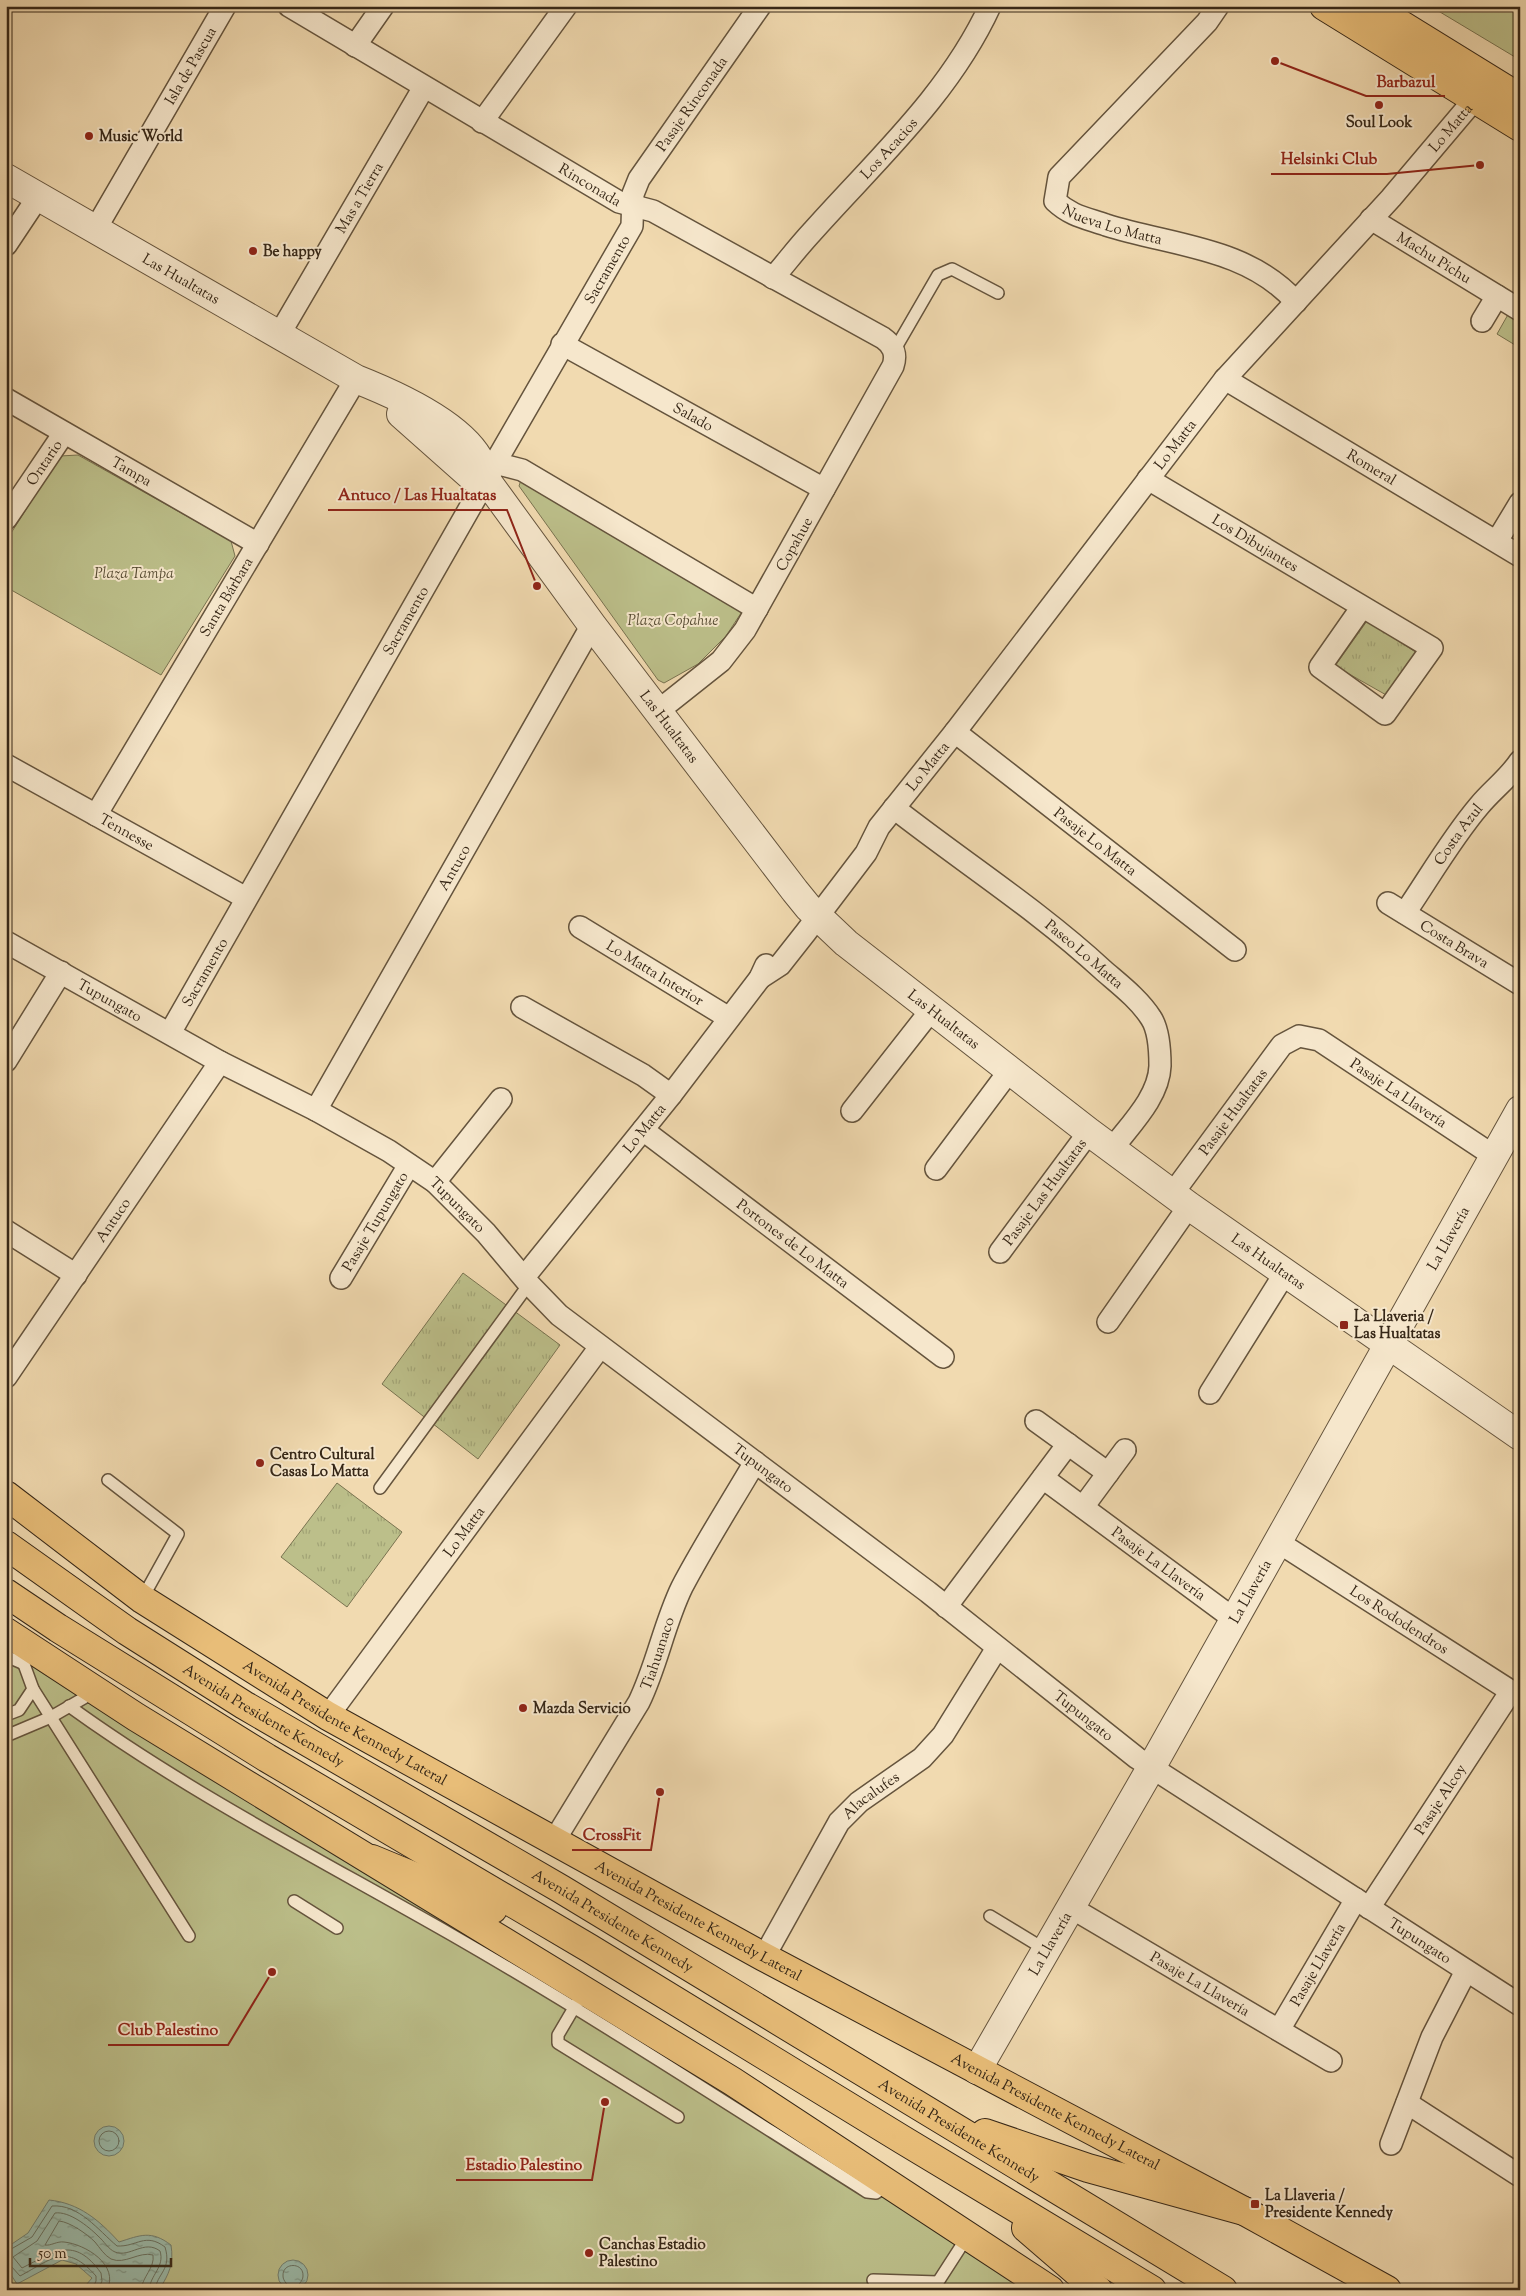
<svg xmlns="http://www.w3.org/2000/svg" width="1526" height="2296" font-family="'Sorts Mill Goudy',serif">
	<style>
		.grass { fill: url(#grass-tufts); stroke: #797350 }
		.park { fill: #bcbf8a; stroke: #797350 }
		.water { fill: url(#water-ripples); stroke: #738070 }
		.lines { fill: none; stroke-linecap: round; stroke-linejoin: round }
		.shore { stroke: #687161; stroke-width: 1 }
		.service-casing { stroke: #65543d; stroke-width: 14 }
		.minor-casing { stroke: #65543d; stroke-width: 24 }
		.tertiary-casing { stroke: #65543d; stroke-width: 30 }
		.primary-casing { stroke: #362717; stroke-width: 30 }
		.motorway-casing { stroke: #362717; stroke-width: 30 }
		.service { stroke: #f6e7cc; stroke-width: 11 }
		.minor { stroke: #f6e7cc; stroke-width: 21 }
		.tertiary { stroke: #f6e7cc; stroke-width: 28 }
		.primary { stroke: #e8bd78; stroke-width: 28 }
		.motorway { stroke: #e8bd78; stroke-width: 28 }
		.poi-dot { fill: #8f2418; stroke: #f6e7cc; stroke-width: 2 }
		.labels { text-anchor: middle; stroke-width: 4; stroke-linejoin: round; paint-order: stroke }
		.street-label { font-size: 15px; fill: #362717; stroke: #f6e7cc }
		.poi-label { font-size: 15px; font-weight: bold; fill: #362717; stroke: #f6e7cc; text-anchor: start }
		.park-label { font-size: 15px; font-style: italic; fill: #584d34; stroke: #f6e7cc }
		.leader { fill: none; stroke: #8f2418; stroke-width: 2 }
		.callout-dot { fill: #8f2418; stroke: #f6e7cc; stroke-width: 2 }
		.callout-label { font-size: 16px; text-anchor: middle; font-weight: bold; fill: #8f2418; stroke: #f6e7cc; stroke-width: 4; stroke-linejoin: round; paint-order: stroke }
	</style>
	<defs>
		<pattern id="grass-tufts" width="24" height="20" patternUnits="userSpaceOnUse" patternTransform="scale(1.25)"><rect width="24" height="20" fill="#bcbf8a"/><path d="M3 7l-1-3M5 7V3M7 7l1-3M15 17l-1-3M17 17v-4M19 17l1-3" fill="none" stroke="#a2a476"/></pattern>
		<pattern id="water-ripples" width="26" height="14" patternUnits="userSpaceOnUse" patternTransform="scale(1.25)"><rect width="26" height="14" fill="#9bbbab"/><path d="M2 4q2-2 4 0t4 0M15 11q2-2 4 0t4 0" fill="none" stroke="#7f988a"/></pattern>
	</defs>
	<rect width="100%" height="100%" fill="#f1dab0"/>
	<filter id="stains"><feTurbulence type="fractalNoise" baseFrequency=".004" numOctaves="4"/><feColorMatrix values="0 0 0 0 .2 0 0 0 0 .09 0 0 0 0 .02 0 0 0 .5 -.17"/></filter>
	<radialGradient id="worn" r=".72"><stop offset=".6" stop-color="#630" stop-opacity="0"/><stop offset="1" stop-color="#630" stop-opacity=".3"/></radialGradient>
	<g class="grass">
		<polygon points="1367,621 1417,653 1388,696 1335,666"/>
		<polygon points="463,1273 560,1345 478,1459 382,1384"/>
		<polygon points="337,1483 402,1532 347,1607 281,1557"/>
	</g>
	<g class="park">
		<polygon points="1430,6 1520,6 1520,60"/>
		<polygon points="1510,311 1520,317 1520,348 1497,334"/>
		<polygon points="78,455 231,541 235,556 161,675 6,587 6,541 60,456"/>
		<polygon points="522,477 745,607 726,636 698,664 664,683 658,680 519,486"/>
		<polygon points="13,1639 657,2044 1028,2290 6,2290 6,1649"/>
	</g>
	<g class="water">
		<circle cx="109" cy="2141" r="15"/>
		<path d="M49,2200C79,2203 99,2220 119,2242C141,2235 151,2230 171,2245C174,2264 169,2274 159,2290H87L86,2285L92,2278L76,2264L62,2260L17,2284L6,2267V2248L28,2233Z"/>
		<circle cx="293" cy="2275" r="15"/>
	</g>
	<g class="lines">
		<g class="shore">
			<circle cx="109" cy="2141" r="10"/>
			<path d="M6,2252L32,2237L52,2206C79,2204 98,2230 117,2246C137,2247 145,2232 165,2247C172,2270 157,2273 155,2290"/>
			<path d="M6,2265L11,2266L20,2276C52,2259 66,2242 96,2276V2281L92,2290"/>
			<path d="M98,2290L102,2281L101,2273C74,2235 54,2252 22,2268L13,2257L37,2241L55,2213C69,2211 88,2226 98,2236C104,2241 108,2249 115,2252C130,2258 144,2239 160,2251C165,2267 150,2275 149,2290"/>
			<path d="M107,2290C120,2265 85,2244 64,2242C57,2241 51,2246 45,2245L59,2221C70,2222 87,2234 95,2242C100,2248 104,2255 111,2259C125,2265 139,2251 153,2255C155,2268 142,2277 141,2290"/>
			<path d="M289,2290C289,2284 283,2282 283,2276C282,2262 304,2262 303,2276C303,2282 297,2284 296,2290"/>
		</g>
		<g class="service-casing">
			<g id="service">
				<polyline points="894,351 938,275 952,269 998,293"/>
				<polyline points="108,1480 178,1534 142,1599"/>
				<polyline points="380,1488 529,1284"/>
				<polyline points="6,1656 22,1663"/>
				<polyline points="33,1689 189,1936"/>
				<path d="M69,1706C189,1793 323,1861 452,1935C593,2016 729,2105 867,2192L876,2193L889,2184"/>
				<polyline points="6,1715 19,1710 33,1689 17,1645"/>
				<polyline points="6,1736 51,1717 96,1691"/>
				<polyline points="294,1901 337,1928"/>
				<polyline points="990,1916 1046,1950"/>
				<polyline points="578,2001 558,2035 558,2043 678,2117"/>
				<polyline points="873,2280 938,2282"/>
				<polyline points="937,2290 938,2282 967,2237"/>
			</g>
		</g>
		<g class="minor-casing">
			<g id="minor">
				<path id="s1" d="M289,6L619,202L653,211L883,338C893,345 897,354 893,366L745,630L721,661L658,711"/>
				<path id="s2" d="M1218,6L1207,22L1059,177L1055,201C1071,216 1086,218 1106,225C1172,246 1247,247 1296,302"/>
				<polyline points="355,46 383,6"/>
				<polyline points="482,122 566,6"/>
				<path id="s3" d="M1371,219L1520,310"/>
				<path id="s4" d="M95,230L225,6"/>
				<polyline points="6,245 38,197"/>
				<path id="s5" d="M773,278C786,263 798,247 812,232C876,160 949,95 990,6"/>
				<polyline points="1482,321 1497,296"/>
				<path id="s6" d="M279,335L424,87"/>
				<path id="s7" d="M562,344L824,489"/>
				<path id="s8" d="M1225,379L1520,556"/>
				<path id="s9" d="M6,399L258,544"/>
				<polyline points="495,463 522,470 757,609"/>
				<path id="s10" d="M1148,479L1432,648L1385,714L1320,667L1362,607"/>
				<path id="s11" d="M6,519L64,433"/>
				<polyline points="1497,541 1520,503"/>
				<path id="s12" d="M955,732L1235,950"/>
				<path id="s13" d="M6,765L246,898"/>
				<path id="s14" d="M894,808C963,862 1038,910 1103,970C1119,984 1139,999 1151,1018C1159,1030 1160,1051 1160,1066C1159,1097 1130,1125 1112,1149"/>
				<path id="s15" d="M96,815L356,379"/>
				<path id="s16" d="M1388,903L1520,984"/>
				<path id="s17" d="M1405,913C1429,878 1451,839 1479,806C1492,790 1508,779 1520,761"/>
				<path id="s18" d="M580,927L729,1018"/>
				<path id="s19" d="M6,942L220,1062L316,1110L389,1151L435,1182L486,1233L529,1284L559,1315L928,1592L1137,1758L1520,2005"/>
				<path id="s20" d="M760,978L780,965L806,932L866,853L879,827L955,732L1225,379L1391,198L1484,88"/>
				<polyline points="522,1007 643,1075 671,1095"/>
				<path id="s21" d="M170,1033L476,497L487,481L495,463L632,226L633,194L639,179L760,6"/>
				<polyline points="6,1061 61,972"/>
				<path id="s22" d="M316,1110L592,625"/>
				<polyline points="852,1111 932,1009"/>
				<path id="s23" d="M643,1130L943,1357"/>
				<polyline points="936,1169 1010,1070"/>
				<polyline points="435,1182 501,1099"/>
				<path id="s24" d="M1173,1193L1282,1045L1299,1036L1319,1040L1494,1156"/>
				<polyline points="6,1231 76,1275"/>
				<path id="s25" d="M1000,1252L1089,1132"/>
				<path id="s26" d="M525,1276L671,1095L760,978L766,965"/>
				<path id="s27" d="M341,1278L409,1165"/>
				<polyline points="1108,1322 1189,1206"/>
				<path id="s28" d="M6,1377L220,1062"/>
				<polyline points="1210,1393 1285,1273"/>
				<polyline points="1036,1421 1108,1473"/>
				<path id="s29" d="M1043,1478L1234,1619"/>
				<polyline points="1083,1507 1125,1450"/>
				<path id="s30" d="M1278,1542L1520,1697"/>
				<polyline points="946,1607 1068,1444"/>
				<path id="s31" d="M328,1716L600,1347"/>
				<path id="s32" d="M554,1841L639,1702C657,1665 664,1624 682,1587C704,1545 731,1503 755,1462"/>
				<path id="s33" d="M1070,1907L1331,2061"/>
				<path id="s34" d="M1369,1908L1511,1691"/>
				<path id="s35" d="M764,1957L839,1822L859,1802L922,1758L943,1735L997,1648"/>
				<path id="s36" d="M1279,2030L1356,1899"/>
				<polyline points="1407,2103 1520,2176"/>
				<polyline points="1391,2144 1432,2037 1466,1971"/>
			</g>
		</g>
		<g class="tertiary-casing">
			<g id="tertiary">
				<path id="s37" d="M6,178L356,379C394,394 463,424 481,463C484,468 485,475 487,481L592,625L795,891L808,907L846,943L1089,1132L1189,1206L1520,1436"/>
				<polyline points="401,414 472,477 487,481"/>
				<path id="s38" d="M977,2070L1151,1768L1520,1110"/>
			</g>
		</g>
		<g class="primary-casing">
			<g id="primary">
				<polyline points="1324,6 1520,127"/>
				<polyline points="1371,6 1520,98"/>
				<path id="s39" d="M6,1495L142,1599L328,1716L764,1957L1244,2211L1387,2290"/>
				<polyline points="6,1632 136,1717 732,2081 1050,2290"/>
			</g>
		</g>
		<g class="motorway-casing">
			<g id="motorway">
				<path id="s40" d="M6,1545L127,1631L244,1705L561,1889L1223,2290"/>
				<polyline points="6,1593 58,1628 267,1758 589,1948 903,2140 1152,2290"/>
				<polyline points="372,1859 493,1909"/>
				<polyline points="985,2133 1088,2168 1244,2211"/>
				<polyline points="1026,2228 1098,2290"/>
			</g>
		</g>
		<use href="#service" class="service"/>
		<use href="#minor" class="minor"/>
		<use href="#tertiary" class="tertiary"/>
		<use href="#primary" class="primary"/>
		<use href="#motorway" class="motorway"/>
	</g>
	<g class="poi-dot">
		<circle cx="1379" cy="105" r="5"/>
		<circle cx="89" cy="136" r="5"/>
		<circle cx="253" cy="251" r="5"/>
		<rect x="1339" y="1320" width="10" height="10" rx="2.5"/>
		<circle cx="260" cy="1463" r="5"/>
		<circle cx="523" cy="1708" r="5"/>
		<rect x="1250" y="2199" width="10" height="10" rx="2.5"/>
		<circle cx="589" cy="2253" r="5"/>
	</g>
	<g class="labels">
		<g class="street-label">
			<text dy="5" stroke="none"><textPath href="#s4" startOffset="190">Isla de Pascua</textPath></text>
			<text dy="5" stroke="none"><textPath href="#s21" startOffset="1070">Pasaje Rinconada</textPath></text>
			<text dy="5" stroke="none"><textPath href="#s20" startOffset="1098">Lo Matta</textPath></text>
			<text dy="5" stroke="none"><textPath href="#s5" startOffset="174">Los Acacios</textPath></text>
			<text dy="5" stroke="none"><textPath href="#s1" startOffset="350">Rinconada</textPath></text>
			<text dy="5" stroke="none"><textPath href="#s6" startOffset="159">Mas a Tierra</textPath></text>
			<text dy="5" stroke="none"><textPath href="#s2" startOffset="321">Nueva Lo Matta</textPath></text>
			<text dy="5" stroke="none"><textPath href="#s3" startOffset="74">Machu Pichu</textPath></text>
			<text dy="5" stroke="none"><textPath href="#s21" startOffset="880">Sacramento</textPath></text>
			<text dy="5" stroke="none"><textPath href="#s37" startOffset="202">Las Hualtatas</textPath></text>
			<text dy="5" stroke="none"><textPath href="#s7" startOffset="150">Salado</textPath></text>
			<text dy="5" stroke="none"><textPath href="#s20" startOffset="678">Lo Matta</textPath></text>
			<text dy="5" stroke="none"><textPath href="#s11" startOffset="68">Ontario</textPath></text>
			<text dy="5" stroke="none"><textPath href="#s8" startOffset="171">Romeral</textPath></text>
			<text dy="5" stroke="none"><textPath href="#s9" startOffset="145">Tampa</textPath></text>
			<text dy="5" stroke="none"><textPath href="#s10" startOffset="125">Los Dibujantes</textPath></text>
			<text transform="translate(794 544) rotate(-61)" y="5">Copahue</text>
			<text dy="5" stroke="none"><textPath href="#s15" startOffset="254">Santa Bárbara</textPath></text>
			<text dy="5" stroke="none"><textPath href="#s21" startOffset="475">Sacramento</textPath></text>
			<text dy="5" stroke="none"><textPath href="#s37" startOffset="882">Las Hualtatas</textPath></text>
			<text dy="5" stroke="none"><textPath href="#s20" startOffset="272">Lo Matta</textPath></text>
			<text dy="5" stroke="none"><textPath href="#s13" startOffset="138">Tennesse</textPath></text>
			<text dy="5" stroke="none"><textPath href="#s17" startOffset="95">Costa Azul</textPath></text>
			<text dy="5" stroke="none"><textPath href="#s12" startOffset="178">Pasaje Lo Matta</textPath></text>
			<text dy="5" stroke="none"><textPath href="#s22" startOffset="279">Antuco</textPath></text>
			<text dy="5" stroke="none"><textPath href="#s16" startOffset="78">Costa Brava</textPath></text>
			<text dy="5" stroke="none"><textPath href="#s14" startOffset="240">Paseo Lo Matta</textPath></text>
			<text dy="5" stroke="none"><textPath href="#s21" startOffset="70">Sacramento</textPath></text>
			<text dy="5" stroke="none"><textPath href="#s18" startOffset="88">Lo Matta Interior</textPath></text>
			<text dy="5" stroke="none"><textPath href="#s19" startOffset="119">Tupungato</textPath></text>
			<text dy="5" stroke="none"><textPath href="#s37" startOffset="1286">Las Hualtatas</textPath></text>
			<text dy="5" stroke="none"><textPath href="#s24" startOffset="319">Pasaje La Llavería</textPath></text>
			<text dy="5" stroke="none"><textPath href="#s24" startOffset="101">Pasaje Hualtatas</textPath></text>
			<text dy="5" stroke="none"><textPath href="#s26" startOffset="190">Lo Matta</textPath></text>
			<text dy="5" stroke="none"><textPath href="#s25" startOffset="75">Pasaje Las Hualtatas</textPath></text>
			<text dy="5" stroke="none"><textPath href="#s19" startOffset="524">Tupungato</textPath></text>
			<text dy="5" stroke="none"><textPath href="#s28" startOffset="190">Antuco</textPath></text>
			<text dy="5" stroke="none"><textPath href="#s27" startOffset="66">Pasaje Tupungato</textPath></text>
			<text dy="5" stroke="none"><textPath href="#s38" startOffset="956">La Llavería</textPath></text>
			<text dy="5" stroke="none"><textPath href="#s23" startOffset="188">Portones de Lo Matta</textPath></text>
			<text dy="5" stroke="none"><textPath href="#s37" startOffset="1691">Las Hualtatas</textPath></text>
			<text dy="5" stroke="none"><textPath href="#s19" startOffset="929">Tupungato</textPath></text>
			<text dy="5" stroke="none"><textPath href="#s31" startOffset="229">Lo Matta</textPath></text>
			<text dy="5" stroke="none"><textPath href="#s29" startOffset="144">Pasaje La Llavería</textPath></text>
			<text dy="5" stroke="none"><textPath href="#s38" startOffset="551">La Llavería</textPath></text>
			<text dy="5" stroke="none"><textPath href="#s30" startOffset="144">Los Rododendros</textPath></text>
			<text dy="5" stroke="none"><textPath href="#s32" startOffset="215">Tiahuanaco</textPath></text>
			<text dy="5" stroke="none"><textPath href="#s40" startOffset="309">Avenida Presidente Kennedy</textPath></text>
			<text dy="5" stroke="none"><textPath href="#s19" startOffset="1334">Tupungato</textPath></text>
			<text dy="5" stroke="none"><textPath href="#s39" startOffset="409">Avenida Presidente Kennedy Lateral</textPath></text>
			<text dy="5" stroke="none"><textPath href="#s35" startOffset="196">Alacalufes</textPath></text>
			<text dy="5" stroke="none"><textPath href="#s34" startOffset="130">Pasaje Alcoy</textPath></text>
			<text dy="5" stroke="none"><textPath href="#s39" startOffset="814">Avenida Presidente Kennedy Lateral</textPath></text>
			<text dy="5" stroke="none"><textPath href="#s40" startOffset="714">Avenida Presidente Kennedy</textPath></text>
			<text dy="5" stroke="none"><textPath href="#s19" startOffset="1739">Tupungato</textPath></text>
			<text dy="5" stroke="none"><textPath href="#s38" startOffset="146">La Llavería</textPath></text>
			<text dy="5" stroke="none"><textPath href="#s36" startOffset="76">Pasaje Llavería</textPath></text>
			<text dy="5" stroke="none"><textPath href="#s33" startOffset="151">Pasaje La Llavería</textPath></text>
			<text dy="5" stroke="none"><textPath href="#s39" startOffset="1219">Avenida Presidente Kennedy Lateral</textPath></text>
			<text dy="5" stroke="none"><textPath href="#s40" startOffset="1119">Avenida Presidente Kennedy</textPath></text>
		</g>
		<g class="poi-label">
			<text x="1379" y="127" text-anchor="middle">Soul Look</text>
			<text x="99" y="141">Music World</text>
			<text x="263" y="256">Be happy</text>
			<text x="1354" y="1321">La Llaveria /<tspan x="1354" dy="17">Las Hualtatas</tspan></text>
			<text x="270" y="1459">Centro Cultural<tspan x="270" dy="17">Casas Lo Matta</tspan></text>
			<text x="533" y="1713">Mazda Servicio</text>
			<text x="1265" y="2200">La Llaveria /<tspan x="1265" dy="17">Presidente Kennedy</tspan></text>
			<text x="599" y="2249">Canchas Estadio<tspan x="599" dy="17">Palestino</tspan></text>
		</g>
		<g class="park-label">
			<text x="134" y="578">Plaza Tampa</text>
			<text x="673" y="625">Plaza Copahue</text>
		</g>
	</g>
	<path class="leader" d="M1275 61L1366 96H1445M1480 165L1387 174H1271M537 586L507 510H328M660 1792L651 1850H572M272 1972L228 2045H108M605 2102L592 2180H456"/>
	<g class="callout-dot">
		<circle cx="1275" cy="61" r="5"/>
		<circle cx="1480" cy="165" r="5"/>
		<circle cx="537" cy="586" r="5"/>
		<circle cx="660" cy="1792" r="5"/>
		<circle cx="272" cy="1972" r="5"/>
		<circle cx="605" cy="2102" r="5"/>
	</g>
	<g class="callout-label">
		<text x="1406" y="87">Barbazul</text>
		<text x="1329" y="164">Helsinki Club</text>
		<text x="417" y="500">Antuco / Las Hualtatas</text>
		<text x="612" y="1840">CrossFit</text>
		<text x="168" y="2035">Club Palestino</text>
		<text x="524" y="2170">Estadio Palestino</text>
	</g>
	<rect width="1526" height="2296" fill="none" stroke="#f1dab0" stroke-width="25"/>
	<rect x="8" y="8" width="1511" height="2281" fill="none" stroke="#362717" stroke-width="2.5"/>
	<rect x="12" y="12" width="1501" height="2271" fill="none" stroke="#362717"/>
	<path d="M30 2258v8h141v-8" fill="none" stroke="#362717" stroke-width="2.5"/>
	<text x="38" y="2258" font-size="15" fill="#362717" stroke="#f6e7cc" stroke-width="4" paint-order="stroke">50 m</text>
	<rect width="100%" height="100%" filter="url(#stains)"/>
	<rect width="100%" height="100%" fill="url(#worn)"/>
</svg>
